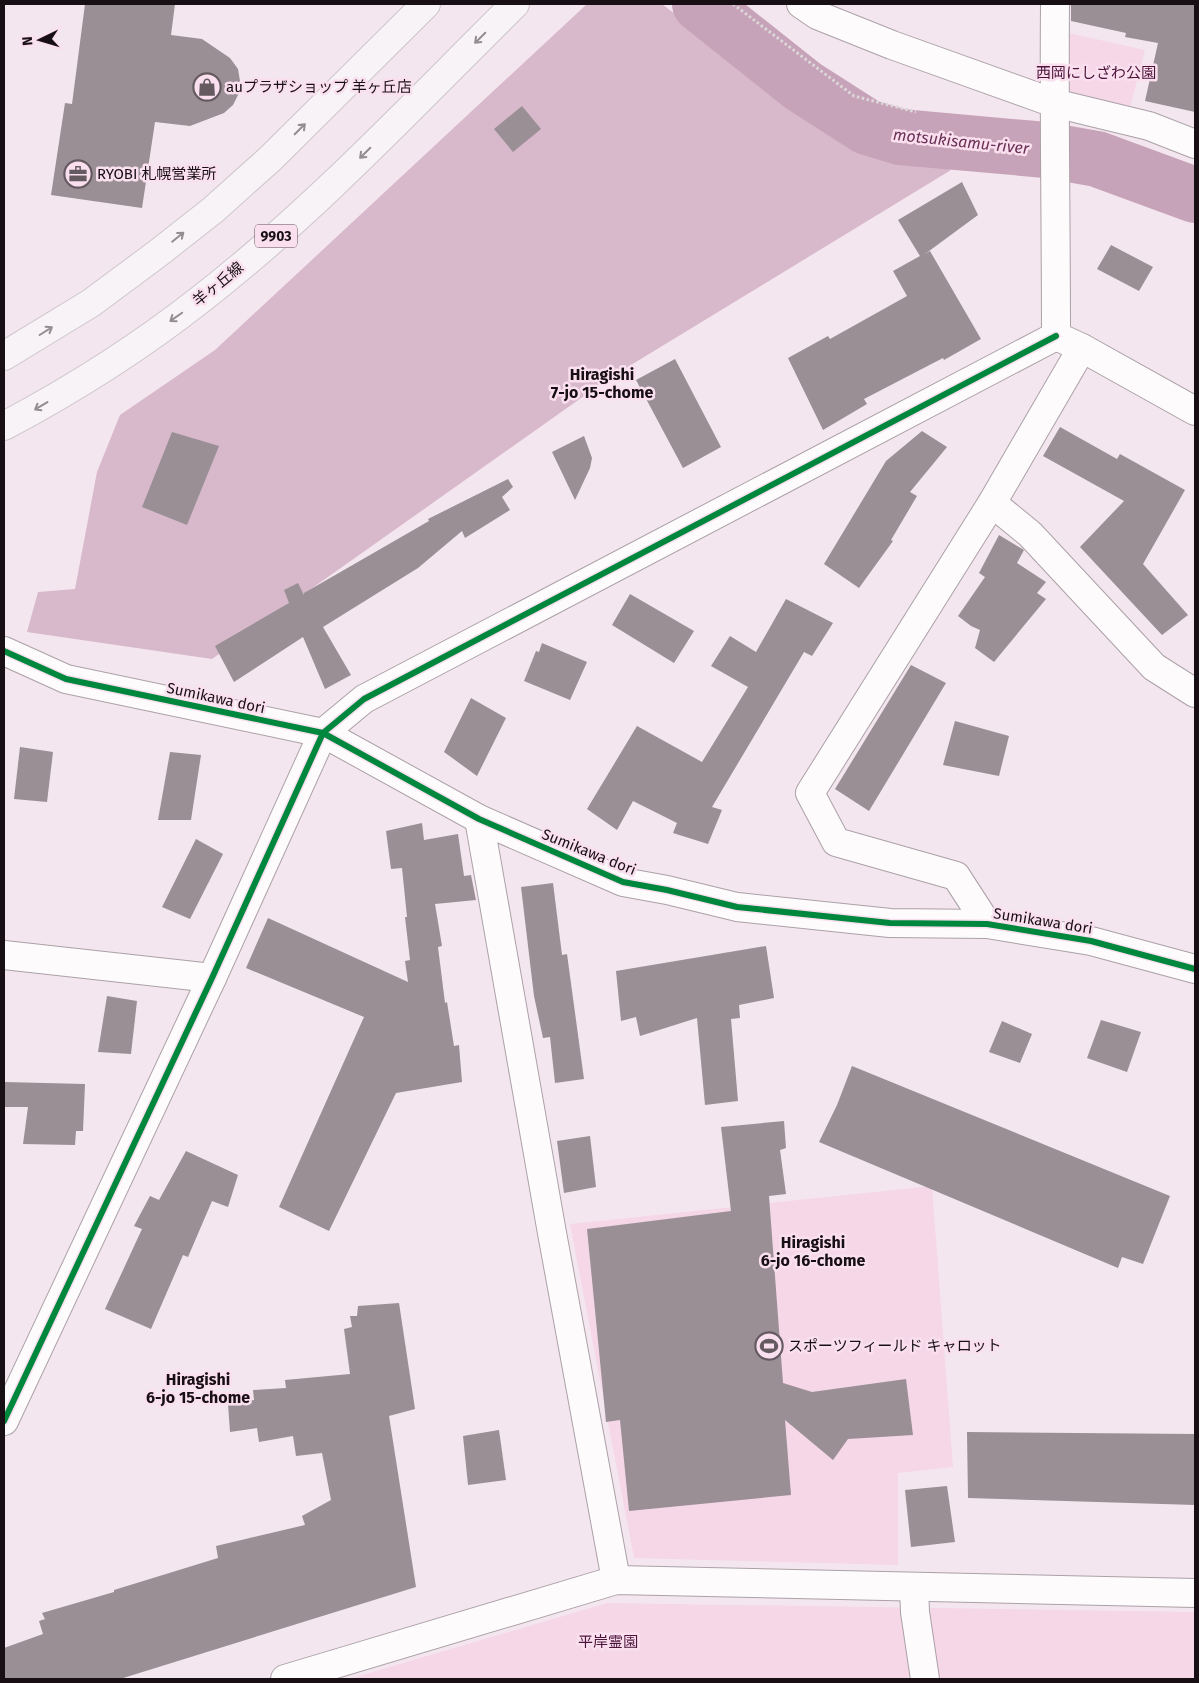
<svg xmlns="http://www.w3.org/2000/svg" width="1199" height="1683" font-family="'Fira Sans','Noto Sans JP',sans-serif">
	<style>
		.green { fill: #f5d7e8 }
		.forest { fill: #d8b8cb }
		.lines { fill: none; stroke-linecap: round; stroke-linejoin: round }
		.river { stroke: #c7a3b9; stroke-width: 56 }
		.building { fill: #998f95 }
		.minor-casing { stroke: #aba1a7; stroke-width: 30 }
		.major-casing { stroke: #cdc6ca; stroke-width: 30 }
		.path { stroke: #dcd8da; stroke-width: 3; stroke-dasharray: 2.5 2.5; stroke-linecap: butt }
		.minor { stroke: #fdfbfc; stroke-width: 28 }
		.major { stroke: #f8f3f6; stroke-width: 28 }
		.cycleway-casing { stroke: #fae0ef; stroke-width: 9 }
		.cycleway { stroke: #00873e; stroke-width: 6 }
		.oneway { stroke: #938c90 }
		.labels { text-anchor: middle; stroke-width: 5; stroke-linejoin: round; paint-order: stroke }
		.shield { fill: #fae0ef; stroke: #5c4e56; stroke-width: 1 }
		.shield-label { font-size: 14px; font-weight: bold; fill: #180f14 }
		.park-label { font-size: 15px; fill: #4c133a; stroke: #fae0ef }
		.poi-label { font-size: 15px; fill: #180f14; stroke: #fae0ef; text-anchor: start }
		.street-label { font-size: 15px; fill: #180f14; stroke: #fae0ef }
		.water-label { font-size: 16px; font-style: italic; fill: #6a3056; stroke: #fae0ef }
		.neighbourhood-label { font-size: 16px; font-weight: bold; fill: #180f14; stroke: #fae0ef }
	</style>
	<rect width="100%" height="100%" fill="#f4e6ee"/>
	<g class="green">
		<polygon points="1064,32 1145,50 1129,111 1067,101"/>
		<polygon points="932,1186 953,1467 898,1473 898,1565 634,1558 570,1224"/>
		<polygon points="607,1603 1195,1612 1195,1679 349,1679"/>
	</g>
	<polygon class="forest" points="587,4 662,4 827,133 951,170 608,379 212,659 27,632 38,592 75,589 97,472 120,415 215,350"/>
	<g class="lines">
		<polyline class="river" points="700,4 803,86 867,127 900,137 1046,150 1097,159 1195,195"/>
	</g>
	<g class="building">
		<polygon points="85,4 175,4 171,35 202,39 230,58 238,69 240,81 239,93 233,105 224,113 190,126 155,122 142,208 51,195 65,103 72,104"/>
		<polygon points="1071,4 1195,4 1195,112 1145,101 1158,43 1125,37 1126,33 1071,21"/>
		<polygon points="522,106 541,129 513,152 494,129"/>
		<polygon points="962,182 978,215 925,254 930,251 981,339 944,360 943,358 864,399 867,404 823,430 788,358 828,336 830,339 907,296 893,271 920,256 898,220"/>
		<polygon points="1111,245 1153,267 1139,291 1097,269"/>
		<polygon points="675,359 721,447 683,468 636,380"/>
		<polygon points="1060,427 1117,459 1120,454 1185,490 1143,564 1188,615 1162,635 1080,547 1124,501 1043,456"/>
		<polygon points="922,431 947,447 910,492 917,496 891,540 893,541 859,588 824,564 886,461"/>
		<polygon points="172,432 219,446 187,525 142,507"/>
		<polygon points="584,436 592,458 590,468 575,500 552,452"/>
		<polygon points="508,479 513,487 502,497 510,510 465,538 462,531 418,568 323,627 351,675 325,689 303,637 234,682 215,646 289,603 284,590 298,583 304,595 304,593 429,521 428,519"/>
		<polygon points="999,535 1024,550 1017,563 1046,582 1037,593 1046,599 994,662 975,648 980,630 971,626 958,616 985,577 979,573"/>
		<polygon points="630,594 694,631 674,663 612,625"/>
		<polygon points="786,599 833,623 812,656 804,652 712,807 722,810 708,844 673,833 677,823 633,801 617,830 587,809 637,726 702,762 748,687 711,666 730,636 756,652"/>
		<polygon points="542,643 587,662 570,700 524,681 536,651 539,652"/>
		<polygon points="911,665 946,683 869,811 835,789"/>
		<polygon points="471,698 506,718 477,776 444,752"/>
		<polygon points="955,721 1009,736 999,776 943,765"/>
		<polygon points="20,747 53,752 47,802 14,799"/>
		<polygon points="170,752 201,755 191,820 158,820"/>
		<polygon points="422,823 424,840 458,834 464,876 471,875 476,900 435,904 442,946 438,947 445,1003 447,1002 454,1046 459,1045 462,1082 396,1093 329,1231 279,1207 364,1017 246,968 268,918 408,982 405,961 410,960 405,917 407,917 402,868 391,869 386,831"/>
		<polygon points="196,839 223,854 190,919 162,907"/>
		<polygon points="553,883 562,955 567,954 584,1079 555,1083 550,1037 543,1038 534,996 521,887"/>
		<polygon points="766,946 774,998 739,1005 740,1018 731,1019 738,1101 705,1105 697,1018 640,1036 636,1017 621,1021 616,971"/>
		<polygon points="107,996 137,1001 131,1054 98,1052"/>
		<polygon points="1101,1020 1141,1032 1127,1072 1087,1058"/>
		<polygon points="1002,1021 1032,1034 1020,1063 989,1052"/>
		<polygon points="852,1066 1170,1196 1143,1264 1122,1257 1118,1268 819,1142 837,1105"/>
		<polygon points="4,1082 85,1084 83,1131 76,1131 75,1145 23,1144 28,1107 4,1107"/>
		<polygon points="784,1121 786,1148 780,1150 786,1194 769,1196 783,1383 812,1392 906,1379 913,1435 848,1439 833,1460 785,1420 791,1495 629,1511 620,1420 606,1422 587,1229 731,1211 721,1127"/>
		<polygon points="590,1136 596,1187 564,1193 557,1141"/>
		<polygon points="186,1151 238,1175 228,1207 212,1201 188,1257 183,1255 151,1329 105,1309 142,1229 134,1226 150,1196 159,1200"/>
		<polygon points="399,1303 415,1409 389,1416 416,1587 120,1679 4,1679 4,1648 43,1634 39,1621 45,1619 42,1613 114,1592 114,1590 218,1558 216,1546 305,1525 302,1516 331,1500 322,1453 296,1456 293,1436 259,1442 257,1428 230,1432 228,1404 254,1400 253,1390 286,1388 285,1380 350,1374 344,1329 352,1327 350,1316 357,1316 358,1306"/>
		<polygon points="499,1430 506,1480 468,1485 463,1436"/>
		<polygon points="967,1432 1195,1434 1195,1505 968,1498"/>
		<polygon points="947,1486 955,1542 911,1547 905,1490"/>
	</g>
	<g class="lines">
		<g class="minor-casing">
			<g id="minor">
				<polyline points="801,4 817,15 892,45 1054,103 1149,126 1195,144"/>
				<path d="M1055,4C1054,115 1056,226 1056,336L1082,348L1195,411"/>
				<polyline points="992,503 1030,534 1154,667 1195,693"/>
				<polyline points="4,651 66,679 323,733 479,819 623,882 667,890 737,907 890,923 987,924 1091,941 1195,969"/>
				<polyline points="479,819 552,1233 616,1580"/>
				<polyline points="987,924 956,876 836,842 810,793 992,503 1082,348"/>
				<polyline points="4,955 212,978"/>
				<polyline points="4,1421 212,978 323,733 364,699 1056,336"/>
				<polyline points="914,1587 915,1612 925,1679"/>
				<polyline points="285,1679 616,1580 1195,1593"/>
			</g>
		</g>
		<g class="major-casing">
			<g id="major">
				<polyline points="4,356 91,303 157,254 213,210 271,158 426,4"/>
				<path d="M4,426C72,390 140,347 201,299C314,211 413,105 515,4"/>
			</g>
		</g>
		<polyline class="path" points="733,4 854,96 916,112"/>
		<use href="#minor" class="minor"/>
		<use href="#major" class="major"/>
		<g class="cycleway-casing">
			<g id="cycleway">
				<polyline points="4,651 66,679 323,733 479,819 623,882 667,890 737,907 890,923 987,924 1091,941 1195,969"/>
				<polyline points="4,1421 212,978 323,733 364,699 1056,336"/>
			</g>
		</g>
		<use href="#cycleway" class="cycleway"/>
	</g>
	<defs><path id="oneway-shaft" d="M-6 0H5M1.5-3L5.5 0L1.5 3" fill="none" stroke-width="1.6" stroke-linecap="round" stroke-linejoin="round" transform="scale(1.25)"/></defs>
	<g class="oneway">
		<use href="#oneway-shaft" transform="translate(480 38) rotate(135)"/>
		<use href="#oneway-shaft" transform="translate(300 129) rotate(-45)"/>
		<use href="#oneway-shaft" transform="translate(365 153) rotate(135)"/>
		<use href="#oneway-shaft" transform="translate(178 237) rotate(-39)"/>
		<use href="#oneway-shaft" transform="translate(176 317) rotate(145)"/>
		<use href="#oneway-shaft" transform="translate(46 331) rotate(-32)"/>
		<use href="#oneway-shaft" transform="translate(41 406) rotate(149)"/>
	</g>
	<defs>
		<g id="shop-ring" transform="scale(1.4375)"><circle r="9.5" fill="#fae0ef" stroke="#655a60" stroke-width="1.5"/><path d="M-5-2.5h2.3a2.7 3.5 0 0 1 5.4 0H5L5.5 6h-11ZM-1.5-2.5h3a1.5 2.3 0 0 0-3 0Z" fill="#655a60"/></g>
		<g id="office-ring" transform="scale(1.4375)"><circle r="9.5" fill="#fae0ef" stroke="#655a60" stroke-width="1.5"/><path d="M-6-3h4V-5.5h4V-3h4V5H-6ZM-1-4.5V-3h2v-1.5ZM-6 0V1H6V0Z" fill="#655a60"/></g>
		<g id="stadium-ring" transform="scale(1.4375)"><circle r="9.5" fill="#fae0ef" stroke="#655a60" stroke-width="1.5"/><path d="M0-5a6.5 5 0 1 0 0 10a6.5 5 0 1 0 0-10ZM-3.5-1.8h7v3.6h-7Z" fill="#655a60"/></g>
	</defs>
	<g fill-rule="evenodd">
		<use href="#shop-ring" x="207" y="87"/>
		<use href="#office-ring" x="78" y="174"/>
		<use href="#stadium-ring" x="769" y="1346"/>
	</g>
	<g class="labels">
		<rect class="shield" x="255" y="224.5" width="42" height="23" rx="4"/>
		<g class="shield-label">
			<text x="276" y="241">9903</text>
		</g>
		<g class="park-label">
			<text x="1096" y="78">西岡にしざわ公園</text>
			<text x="608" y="1647">平岸霊園</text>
		</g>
		<g class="poi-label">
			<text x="226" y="92">auプラザショップ 羊ヶ丘店</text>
			<text x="97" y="179">RYOBI 札幌営業所</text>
			<text x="788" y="1351">スポーツフィールド キャロット</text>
		</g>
		<g class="street-label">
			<text transform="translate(218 284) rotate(-39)" y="5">羊ヶ丘線</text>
			<text transform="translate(216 698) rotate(12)" y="5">Sumikawa dori</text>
			<text transform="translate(589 852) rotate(22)" y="5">Sumikawa dori</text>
			<text transform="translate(1043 921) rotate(9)" y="5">Sumikawa dori</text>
		</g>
		<g class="water-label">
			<text transform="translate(961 141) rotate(6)" y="6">motsukisamu-river</text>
		</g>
		<g class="neighbourhood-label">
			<text x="602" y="380">Hiragishi<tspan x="602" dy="18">7-jo 15-chome</tspan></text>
			<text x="813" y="1248">Hiragishi<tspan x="813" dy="18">6-jo 16-chome</tspan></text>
			<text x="198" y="1385">Hiragishi<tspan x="198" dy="18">6-jo 15-chome</tspan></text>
		</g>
	</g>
	<rect width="1199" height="1683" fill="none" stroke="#180f14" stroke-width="10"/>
	<g transform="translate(40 40) rotate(265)" stroke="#fae0ef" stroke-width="4" paint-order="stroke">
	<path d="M0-4L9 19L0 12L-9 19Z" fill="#180f14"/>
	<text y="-8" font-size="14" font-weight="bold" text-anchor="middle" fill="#180f14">N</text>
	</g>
</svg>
